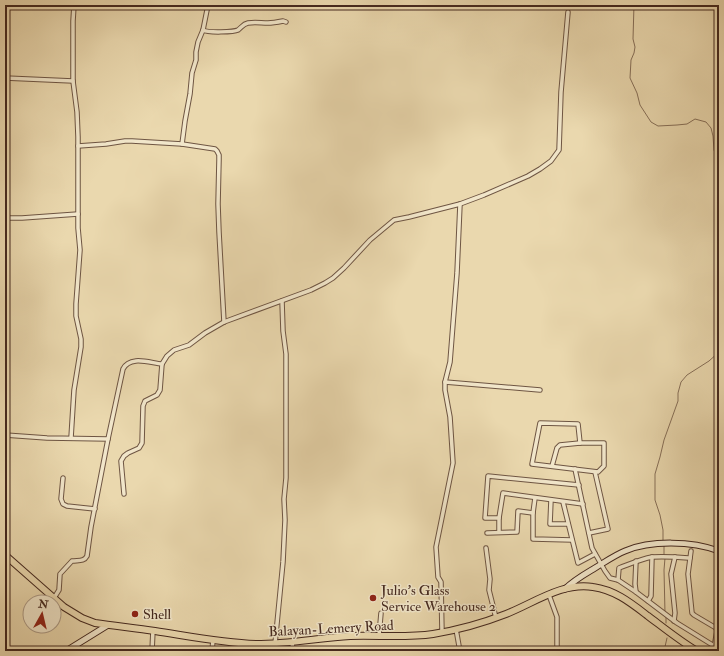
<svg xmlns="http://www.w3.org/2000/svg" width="724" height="656" font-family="'IM FELL Double Pica',serif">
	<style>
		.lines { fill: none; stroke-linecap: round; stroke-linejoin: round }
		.stream { stroke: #866e57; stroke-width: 1 }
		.street-casing { stroke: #6e5543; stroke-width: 5.5 }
		.secondary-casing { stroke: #45291f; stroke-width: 7 }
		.primary-casing { stroke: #45291f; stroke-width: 8 }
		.street { stroke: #f1e6ca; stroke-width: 3.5 }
		.secondary { stroke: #f1e6ca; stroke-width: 5 }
		.primary { stroke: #ead8ae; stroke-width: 6 }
		.poi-dot { fill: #8f2418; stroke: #f1e6ca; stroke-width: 1.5 }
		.labels { text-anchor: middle; stroke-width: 3; stroke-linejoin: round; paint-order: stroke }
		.poi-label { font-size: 14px; fill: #45291f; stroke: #f1e6ca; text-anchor: start }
		.street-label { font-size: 14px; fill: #45291f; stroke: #f1e6ca }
	</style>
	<rect width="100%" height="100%" fill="#ead8ae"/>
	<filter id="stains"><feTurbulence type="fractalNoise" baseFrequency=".005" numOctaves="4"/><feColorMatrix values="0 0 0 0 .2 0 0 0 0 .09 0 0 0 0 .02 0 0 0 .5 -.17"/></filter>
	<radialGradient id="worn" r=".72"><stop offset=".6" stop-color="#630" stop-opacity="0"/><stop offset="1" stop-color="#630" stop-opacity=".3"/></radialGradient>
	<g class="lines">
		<g class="stream">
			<polyline points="634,5 633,39 635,47 634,53 631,60 630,78 637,93 640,105 651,122 658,126 677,125 687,124 695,119 706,122 711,128 713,136 714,150 717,159 719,160"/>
			<polyline points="663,541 663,530 660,515 655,500 655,474 660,457 664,440 678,401 678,393 681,382 687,375 709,361 719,352"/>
			<polyline points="664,545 664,555"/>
			<polyline points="665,558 664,570 665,613"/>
			<polyline points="666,616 666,623"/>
			<polyline points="664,651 667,638"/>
		</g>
		<g class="street-casing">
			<g id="street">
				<path d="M203,30C208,33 234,32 238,30C242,27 243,24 248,23C255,22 261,23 268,23C273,23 278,22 283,21L286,22"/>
				<polyline points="5,78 73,81"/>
				<polyline points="182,144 185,121 190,94 192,73 196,60 196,52 198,42 203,30 208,5"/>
				<polyline points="78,146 106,144 125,141 132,141 182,144 215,149 217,151 219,155 219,160 218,204 219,232 224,322"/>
				<polyline points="5,218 22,218 78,214"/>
				<polyline points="445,382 540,390"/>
				<polygon points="540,423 578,424 580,443 604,443 604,466 598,472 532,464"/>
				<polyline points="5,435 47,438 108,439"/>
				<polyline points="71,438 74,390 81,347 81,339 76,316 76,304 80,250 78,228 78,137 77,112 73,81 73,21 74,5"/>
				<polyline points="552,466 557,448 560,445 580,443"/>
				<polyline points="575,469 592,548 605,571 610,578 618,580 636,592 677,623 719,649"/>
				<polyline points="63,478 61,499 63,504 67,506 95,509"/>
				<polyline points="124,494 121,461 124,456 128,453 139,448 142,443 143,406 145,401 157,395 160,390 162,364 167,356 174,350 189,345 205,333 224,322 311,290 325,283 333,278 344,268 370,240 394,220 409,217 460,204 484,195 528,176 540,169 551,161 559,150 561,92 568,12"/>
				<polyline points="535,498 533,513 533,539 572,540"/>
				<polyline points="551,500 550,524 568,524"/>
				<polyline points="563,502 578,563 595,554"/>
				<polyline points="499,518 485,518 488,476 579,485"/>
				<polyline points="499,532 499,518 503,493 583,504"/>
				<polyline points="487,533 517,532 518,511 533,513"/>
				<polyline points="589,533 608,529 595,472"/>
				<polyline points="486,548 490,579 489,590 496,618"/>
				<polyline points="691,551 688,574 692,613 694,615 716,628 717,631 714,647"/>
				<path d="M618,580L619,568C630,564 641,559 652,557C665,556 677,557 690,558"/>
				<polyline points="636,592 635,584 636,561"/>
				<polyline points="549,595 557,617 557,651"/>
				<path d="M54,598L59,590L60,574L72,561C78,560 84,562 87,556L91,527L108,439L123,369C130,355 150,363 162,364"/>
				<polyline points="648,601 651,596 652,557"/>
				<polyline points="674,621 675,613 671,574 675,557"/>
				<polyline points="456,629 459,646 459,651"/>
				<polyline points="442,632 441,582 438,577 436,547 453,463 450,417 445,390 445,382 450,362 457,273 460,204"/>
				<polyline points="379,636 381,613"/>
				<polyline points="292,642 293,651"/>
				<polyline points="275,644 283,562 285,520 284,499 286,478 286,354 283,331 282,301"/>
				<polyline points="152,651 153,630"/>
				<polyline points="212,651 213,640"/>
				<polyline points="240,651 241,643"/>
			</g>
		</g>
		<g class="secondary-casing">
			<g id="secondary">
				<path d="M565,589C574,580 585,574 595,568C605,562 615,555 625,551C651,540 692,541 719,551"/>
				<polyline points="66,651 108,625"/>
			</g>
		</g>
		<g class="primary-casing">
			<path id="primary" d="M5,555L64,607L82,618L95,623C115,626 135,628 155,631C188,636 222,643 256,644C288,644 319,638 350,636C378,635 406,638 433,634C458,630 483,623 506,614C534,603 562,582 593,587C615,590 631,603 648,616C664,628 680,641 697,651"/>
		</g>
		<use href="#street" class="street"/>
		<use href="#secondary" class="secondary"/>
		<use href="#primary" class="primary"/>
	</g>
	<g class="poi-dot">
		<circle cx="373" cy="598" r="4"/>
		<circle cx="135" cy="614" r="4"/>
	</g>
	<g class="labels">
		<g class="poi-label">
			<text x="381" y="595">Julio's Glass<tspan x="381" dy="16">Service Warehouse 2</tspan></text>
			<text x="143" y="619">Shell</text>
		</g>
		<g class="street-label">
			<text transform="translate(331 628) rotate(-3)" y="5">Balayan-Lemery Road</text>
		</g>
	</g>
	<rect width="724" height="656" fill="none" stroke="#ead8ae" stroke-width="20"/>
	<rect x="6" y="6" width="712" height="644" fill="none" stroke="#45291f" stroke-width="2"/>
	<rect x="10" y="10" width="704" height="636" fill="none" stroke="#45291f"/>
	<g transform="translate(42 614) rotate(8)"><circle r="19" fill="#f1e6ca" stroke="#ac9a86"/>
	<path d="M0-3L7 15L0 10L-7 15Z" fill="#8f2418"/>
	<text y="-6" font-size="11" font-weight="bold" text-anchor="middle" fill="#45291f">N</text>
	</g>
	<rect width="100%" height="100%" filter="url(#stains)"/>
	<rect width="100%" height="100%" fill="url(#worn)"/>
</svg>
